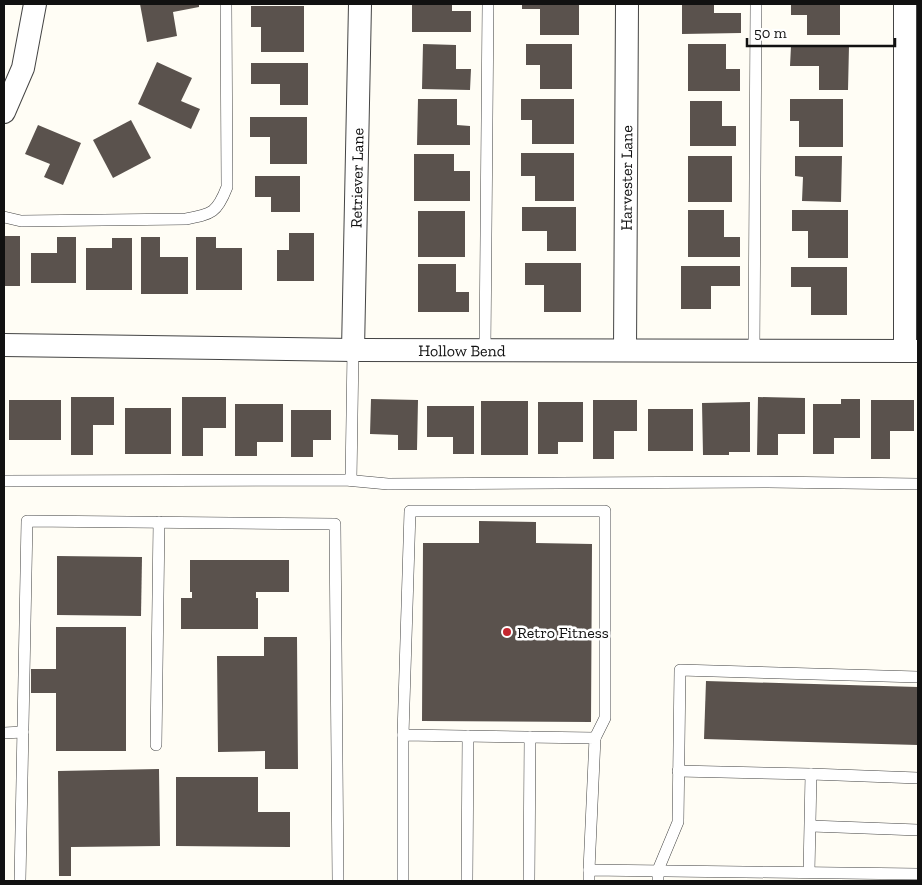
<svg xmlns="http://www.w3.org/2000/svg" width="922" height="885" font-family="'Zilla Slab',serif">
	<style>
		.building { fill: #5a524d }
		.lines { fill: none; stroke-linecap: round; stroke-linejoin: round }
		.service-casing { stroke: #444; stroke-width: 12 }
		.minor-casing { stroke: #444; stroke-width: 24 }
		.service { stroke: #fff; stroke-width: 11 }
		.minor { stroke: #fff; stroke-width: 22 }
		.poi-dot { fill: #c4262e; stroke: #fff; stroke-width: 2 }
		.labels { text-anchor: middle; stroke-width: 5; stroke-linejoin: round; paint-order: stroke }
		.street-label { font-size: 16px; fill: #111; stroke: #fff }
		.poi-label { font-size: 16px; fill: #111; stroke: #fff; text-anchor: start }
	</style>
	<rect width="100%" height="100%" fill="#fffdf5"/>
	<g class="building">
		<polygon points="140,4 199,4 199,7 173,12 177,36 147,42"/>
		<polygon points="412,4 452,4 452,11 471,11 471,32 412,32"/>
		<polygon points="522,4 579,4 579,35 540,35 540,9 522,9"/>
		<polygon points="682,4 714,4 714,13 741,13 741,33 682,34"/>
		<polygon points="791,4 840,4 840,35 807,35 807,15 791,15"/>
		<polygon points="251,6 304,6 304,52 261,52 261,27 251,27"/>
		<polygon points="423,44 456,45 456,69 471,69 470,90 422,89"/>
		<polygon points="526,44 572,44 572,89 540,89 540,65 526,65"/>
		<polygon points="688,44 726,44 726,69 740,69 740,91 688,91"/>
		<polygon points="791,46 849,46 848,90 819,90 819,66 790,66"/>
		<polygon points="157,62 192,78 181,101 200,109 191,129 138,104"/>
		<polygon points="251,63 308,63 308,105 280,105 280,84 251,84"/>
		<polygon points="418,99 457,99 457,125 470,126 470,145 417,145"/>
		<polygon points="521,99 574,99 574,144 532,144 532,120 521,120"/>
		<polygon points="790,99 843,99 843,147 799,147 799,121 790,121"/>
		<polygon points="690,101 722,101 722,126 736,126 736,146 690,146"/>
		<polygon points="250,117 307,117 307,164 270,164 270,137 250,137"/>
		<polygon points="131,120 151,158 113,178 93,140"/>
		<polygon points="38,125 81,143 63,185 44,177 50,164 25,154"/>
		<polygon points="521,153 574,153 574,201 535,201 535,176 521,176"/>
		<polygon points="414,154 454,154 454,171 470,171 470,201 414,201"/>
		<rect x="688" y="156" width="44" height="46"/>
		<polygon points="795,156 842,156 841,202 802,201 803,177 795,176"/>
		<polygon points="255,176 300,176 300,212 271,212 271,197 255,197"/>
		<polygon points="522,207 576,207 576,251 547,251 547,231 522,231"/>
		<polygon points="688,210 724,210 724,237 740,237 740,257 688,257"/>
		<polygon points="792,210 848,210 848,258 808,258 808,231 792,231"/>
		<rect x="418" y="211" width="47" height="46"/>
		<polygon points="289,233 314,233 314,281 277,281 277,250 289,250"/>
		<rect x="4" y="236" width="16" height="50"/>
		<polygon points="57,237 76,237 76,283 31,283 31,253 57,253"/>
		<polygon points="141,237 160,237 160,257 188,257 188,294 141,294"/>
		<polygon points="196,237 216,237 216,248 242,248 242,290 196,290"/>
		<polygon points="112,238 132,238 132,290 86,290 86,248 112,248"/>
		<polygon points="525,263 581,263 581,312 544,312 544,285 525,285"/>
		<polygon points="418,264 456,264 456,292 469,292 469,312 418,312"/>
		<polygon points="681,266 740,266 740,286 711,286 711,309 681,309"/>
		<polygon points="791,267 847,267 847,315 811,315 811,287 791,287"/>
		<polygon points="71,397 114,397 114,425 93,425 93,455 71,455"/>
		<polygon points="182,397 226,397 226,428 203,428 203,456 182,456"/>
		<polygon points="758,397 805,398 805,434 778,434 778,455 757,455"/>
		<polygon points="371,399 418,400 417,450 398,450 398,435 370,434"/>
		<polygon points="841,399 860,399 860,438 834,438 834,454 813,454 813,404 841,404"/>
		<rect x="9" y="400" width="52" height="40"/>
		<polygon points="593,400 637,400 637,431 614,431 614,459 593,459"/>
		<polygon points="871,400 914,400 914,431 890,431 890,459 871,459"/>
		<rect x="481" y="401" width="47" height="54"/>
		<polygon points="538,402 583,402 583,442 558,442 558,454 538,454"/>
		<polygon points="750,402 750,452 729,452 729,455 703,455 702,403"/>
		<polygon points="235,404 283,404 283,442 257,442 257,456 235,456"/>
		<polygon points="427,406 474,406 474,454 453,454 453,437 427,437"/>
		<rect x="125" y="408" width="46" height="46"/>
		<rect x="648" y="409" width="45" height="42"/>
		<polygon points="291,410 331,410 331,440 313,440 313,457 291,457"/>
		<polygon points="479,521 536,522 536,543 592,544 591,722 422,721 423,543 479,543"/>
		<polygon points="57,556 142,557 141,616 57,615"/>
		<polygon points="190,560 289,560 289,592 256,592 256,598 258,598 258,629 181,629 181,598 192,598 192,592 190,592"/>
		<polygon points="56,627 126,627 126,751 56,751 56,693 31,693 31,669 56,669"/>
		<polygon points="264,637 297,637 298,769 265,769 265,751 218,752 217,656 264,656"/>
		<polygon points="706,681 918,687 918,745 704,739"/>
		<polygon points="159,769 160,846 71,847 71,876 59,876 58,771"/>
		<polygon points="176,777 258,777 258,812 290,812 290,847 176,846"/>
	</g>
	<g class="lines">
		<g class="service-casing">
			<g id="service">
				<path d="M4,217L21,221L186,219C212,214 217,213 227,187L226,4"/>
				<polyline points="485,350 488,4"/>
				<polyline points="754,351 756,4"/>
				<polyline points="351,480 353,350"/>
				<polyline points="4,481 345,480 388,484 768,482 918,484"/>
				<polyline points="4,733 23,732"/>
				<polyline points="403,735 410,511 605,511 605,718 595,738"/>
				<polyline points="156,745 159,522"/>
				<polyline points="678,771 811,774"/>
				<polyline points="811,826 918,830"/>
				<polyline points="809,872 811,774 918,778"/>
				<polyline points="20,881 27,521 335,524 338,881"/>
				<polyline points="403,881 403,735 595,738 589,870"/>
				<polyline points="467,881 468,736"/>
				<polyline points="529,881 530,737"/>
				<polyline points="589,881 589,870 918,874"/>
				<polyline points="658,881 658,870 678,822 680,670 918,677"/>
			</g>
		</g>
		<g class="minor-casing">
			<g id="minor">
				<polyline points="4,112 23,68 35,4"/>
				<path id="s1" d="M4,345L353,350L918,351"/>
				<path id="s2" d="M353,350L360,4"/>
				<path id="s3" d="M625,350L627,4"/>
				<polyline points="905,351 905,4"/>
			</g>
		</g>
		<use href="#service" class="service"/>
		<use href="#minor" class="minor"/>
	</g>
	<circle class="poi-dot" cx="507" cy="632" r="5"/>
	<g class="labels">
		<g class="street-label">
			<text dy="6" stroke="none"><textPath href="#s2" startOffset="172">Retriever Lane</textPath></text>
			<text dy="6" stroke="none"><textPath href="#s3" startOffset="172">Harvester Lane</textPath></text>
			<text dy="6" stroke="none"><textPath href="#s1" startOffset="458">Hollow Bend</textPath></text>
		</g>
		<g class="poi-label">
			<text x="517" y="638">Retro Fitness</text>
		</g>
	</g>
	<rect width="922" height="885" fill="none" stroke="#111111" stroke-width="10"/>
	<path d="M747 38v8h148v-8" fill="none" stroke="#111111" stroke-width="2.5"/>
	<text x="754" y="38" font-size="15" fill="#111111" stroke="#ffffff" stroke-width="4" paint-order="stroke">50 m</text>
</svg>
